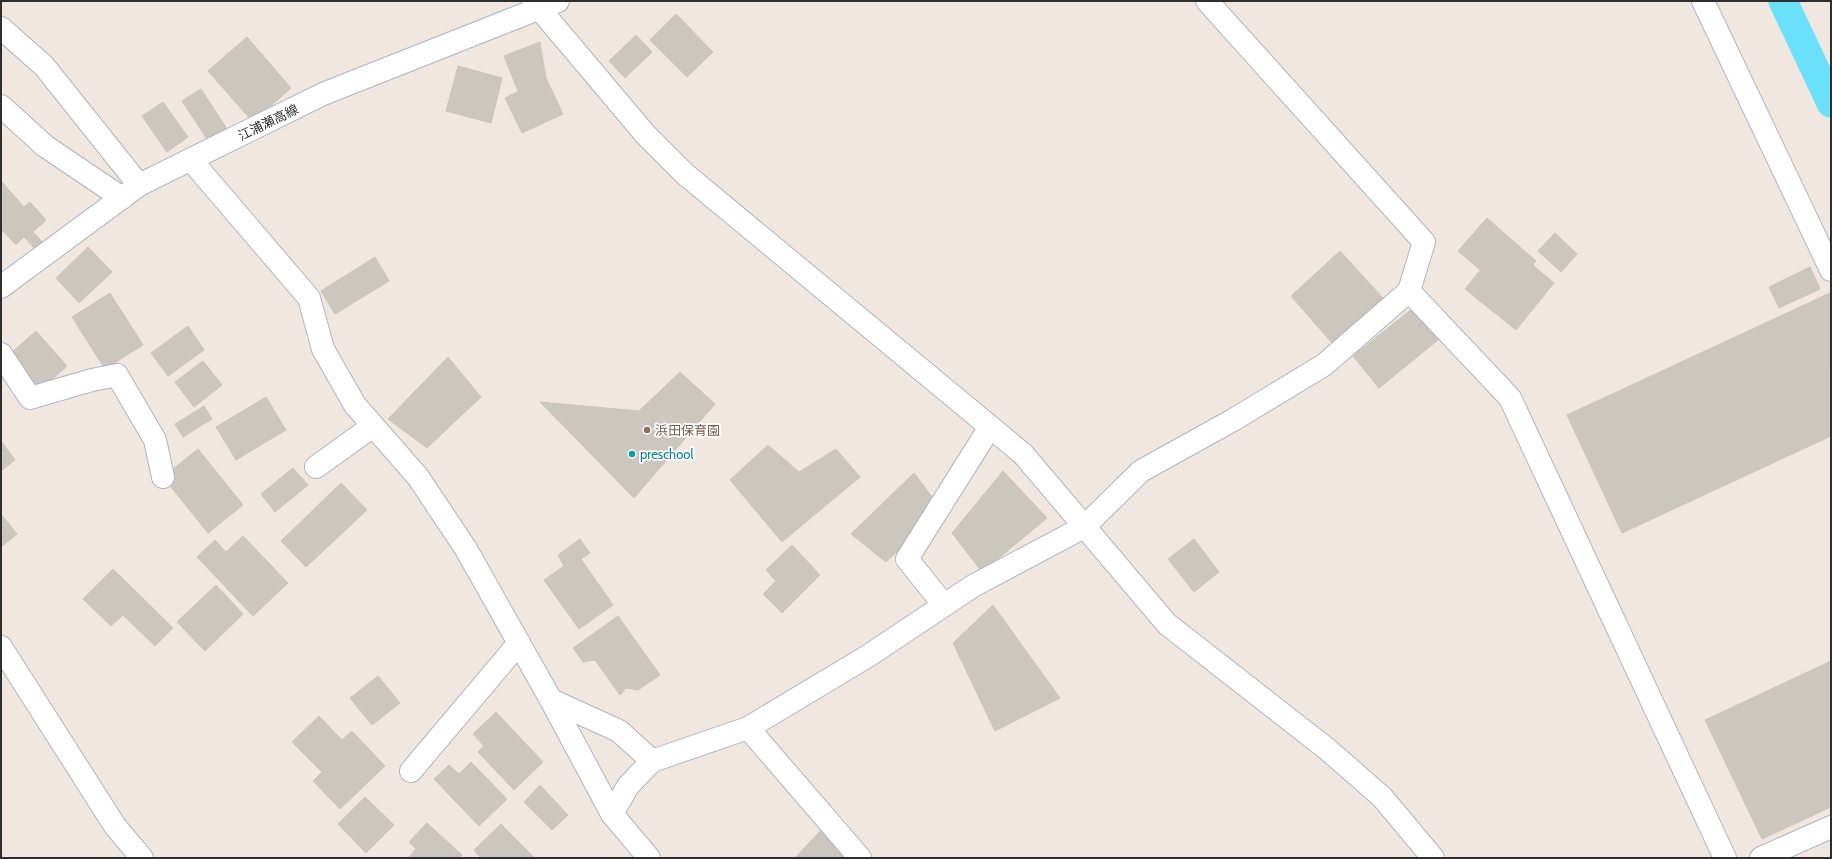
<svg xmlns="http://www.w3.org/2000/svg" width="1832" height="859" font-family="Cabin,'Noto Sans JP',sans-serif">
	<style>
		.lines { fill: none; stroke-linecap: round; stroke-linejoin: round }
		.canal { stroke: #6be0fa; stroke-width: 29 }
		.building { fill: #cbc6be; stroke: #ccc4b8 }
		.minor-casing { stroke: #b0b4be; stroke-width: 24 }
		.secondary-casing { stroke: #b0b4be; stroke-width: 24 }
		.minor { stroke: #fff; stroke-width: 22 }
		.secondary { stroke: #fff; stroke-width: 22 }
		.education-dot { fill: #8d6e63; stroke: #fff; stroke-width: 1.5 }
		.culture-dot { fill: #0f9aa8; stroke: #fff; stroke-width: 1.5 }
		.labels { text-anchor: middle; stroke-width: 3.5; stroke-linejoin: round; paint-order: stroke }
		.street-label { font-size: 13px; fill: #2e2e2e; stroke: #fff }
		.education-label { font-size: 13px; fill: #785e54; stroke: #fff; text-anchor: start }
		.culture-label { font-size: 13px; fill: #0d838f; stroke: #fff; text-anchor: start }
	</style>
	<rect width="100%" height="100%" fill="#f0e8e0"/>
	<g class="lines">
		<polyline class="canal" points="1783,1 1831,103"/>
	</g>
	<g class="building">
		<polygon points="676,14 713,52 687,77 650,40"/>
		<polygon points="636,35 652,52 625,78 609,61"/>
		<polygon points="247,37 291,88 253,122 208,71"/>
		<polygon points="540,42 546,78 518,91 504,56"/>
		<polygon points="458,66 502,78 491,123 446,111"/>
		<polygon points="546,78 563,114 522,133 505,98"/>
		<polygon points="201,89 227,129 209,142 182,101"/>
		<polygon points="163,102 188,137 167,152 142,116"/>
		<polygon points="1,181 24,207 30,202 46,220 33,232 44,244 37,251 24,237 16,245 1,229"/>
		<polygon points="1487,218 1536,261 1508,294 1458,251"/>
		<polygon points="1555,233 1577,254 1561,272 1538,251"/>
		<polygon points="1504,241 1554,283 1516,330 1465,289"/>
		<polygon points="88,247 112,272 79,303 56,278"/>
		<polygon points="1340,251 1383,298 1333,344 1291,296"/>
		<polygon points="375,257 389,281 335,314 321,291"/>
		<polygon points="1810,267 1820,289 1779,308 1769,287"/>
		<polygon points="110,293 143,345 105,369 72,317"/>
		<polygon points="1830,293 1831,436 1622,533 1567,415"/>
		<polygon points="1413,308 1438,340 1379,388 1353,356"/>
		<polygon points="188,326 204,350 168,376 151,353"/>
		<polygon points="36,331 67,366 40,390 10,354"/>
		<polygon points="448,357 481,397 427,448 388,419"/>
		<polygon points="203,361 222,385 194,407 175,382"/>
		<polygon points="680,372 715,404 634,498 540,402 639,411"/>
		<polygon points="266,397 286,430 236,460 216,427"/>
		<polygon points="204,406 212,419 183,437 175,424"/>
		<polygon points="1,441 15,460 1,471"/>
		<polygon points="768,445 799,472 836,449 860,477 782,542 730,480"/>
		<polygon points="198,449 243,505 208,533 163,477"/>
		<polygon points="293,468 308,485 275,512 261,494"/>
		<polygon points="1003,471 1047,518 982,572 952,533"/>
		<polygon points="914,473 942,510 886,562 851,534"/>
		<polygon points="341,483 367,510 306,567 281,541"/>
		<polygon points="1,514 17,534 1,547"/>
		<polygon points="243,536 288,583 253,616 197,557 215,540 226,552"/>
		<polygon points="580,539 590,553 581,559 613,605 579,629 544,580 564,566 558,555"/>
		<polygon points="1194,539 1219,572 1194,592 1168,559"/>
		<polygon points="792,545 820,575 782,613 763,594 776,581 766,570"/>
		<polygon points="113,569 173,628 155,646 123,615 111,626 83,599"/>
		<polygon points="216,585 243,614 205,651 177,622"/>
		<polygon points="993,605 1060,698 995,731 953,643"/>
		<polygon points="618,616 660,675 638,690 626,688 620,695 595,660 583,662 573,648"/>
		<polygon points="1831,661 1831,807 1762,839 1705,720"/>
		<polygon points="378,676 400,703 372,725 350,698"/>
		<polygon points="496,712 543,762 514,790 478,752 484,746 473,734"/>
		<polygon points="319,716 342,740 352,731 385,766 340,809 313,781 322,772 292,742"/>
		<polygon points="471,762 507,799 479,826 434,779 449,765 459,774"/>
		<polygon points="540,785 568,815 552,830 524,802"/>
		<polygon points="365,797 394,825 366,853 338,824"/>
		<polygon points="427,823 462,855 459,858 408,858 416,849 409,842"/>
		<polygon points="501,824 535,858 481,858 474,850"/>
		<polygon points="823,828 850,852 844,858 795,858"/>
	</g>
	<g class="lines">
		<g class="minor-casing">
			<g id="minor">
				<polyline points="533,1 645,134 685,174 1023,454 1167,624 1327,749 1382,797 1433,858"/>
				<polyline points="1207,1 1424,242 1409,291"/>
				<polyline points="1703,1 1831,270"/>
				<polyline points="1,28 44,66 139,185"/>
				<polyline points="1,106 45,146 122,198"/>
				<polyline points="191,160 309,298 323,349 355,405 418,477 466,549 551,700 612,814 649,858"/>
				<polyline points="1,354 30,398 92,380 117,375 155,440 163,477"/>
				<polyline points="316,467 373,426"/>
				<polyline points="944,605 907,559 990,427"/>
				<polyline points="1,647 115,826 142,858"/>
				<polyline points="551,700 619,731 652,761"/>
				<polyline points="748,728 860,858"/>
				<polyline points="411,771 519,643"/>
				<polyline points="612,814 628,786 652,761 748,728 868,656 973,586 1084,527 1141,471 1233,420 1324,365 1409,291 1510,398 1725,858"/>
				<polyline points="1761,858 1831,827"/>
			</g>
		</g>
		<g class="secondary-casing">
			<polyline id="secondary" points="1,287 139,185 323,94 558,1"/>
		</g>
		<use href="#minor" class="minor"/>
		<use href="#secondary" class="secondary"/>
	</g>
	<circle class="education-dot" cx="647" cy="430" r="4"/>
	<circle class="culture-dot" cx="632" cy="454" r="4"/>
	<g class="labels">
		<g class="street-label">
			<text transform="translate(268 122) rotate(-26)" y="5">江浦瀬高線</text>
		</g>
		<g class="education-label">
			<text x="655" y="435">浜田保育園</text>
		</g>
		<g class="culture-label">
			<text x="640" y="459">preschool</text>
		</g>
	</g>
	<rect width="1832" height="859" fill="none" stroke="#2e2e2e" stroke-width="4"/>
</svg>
